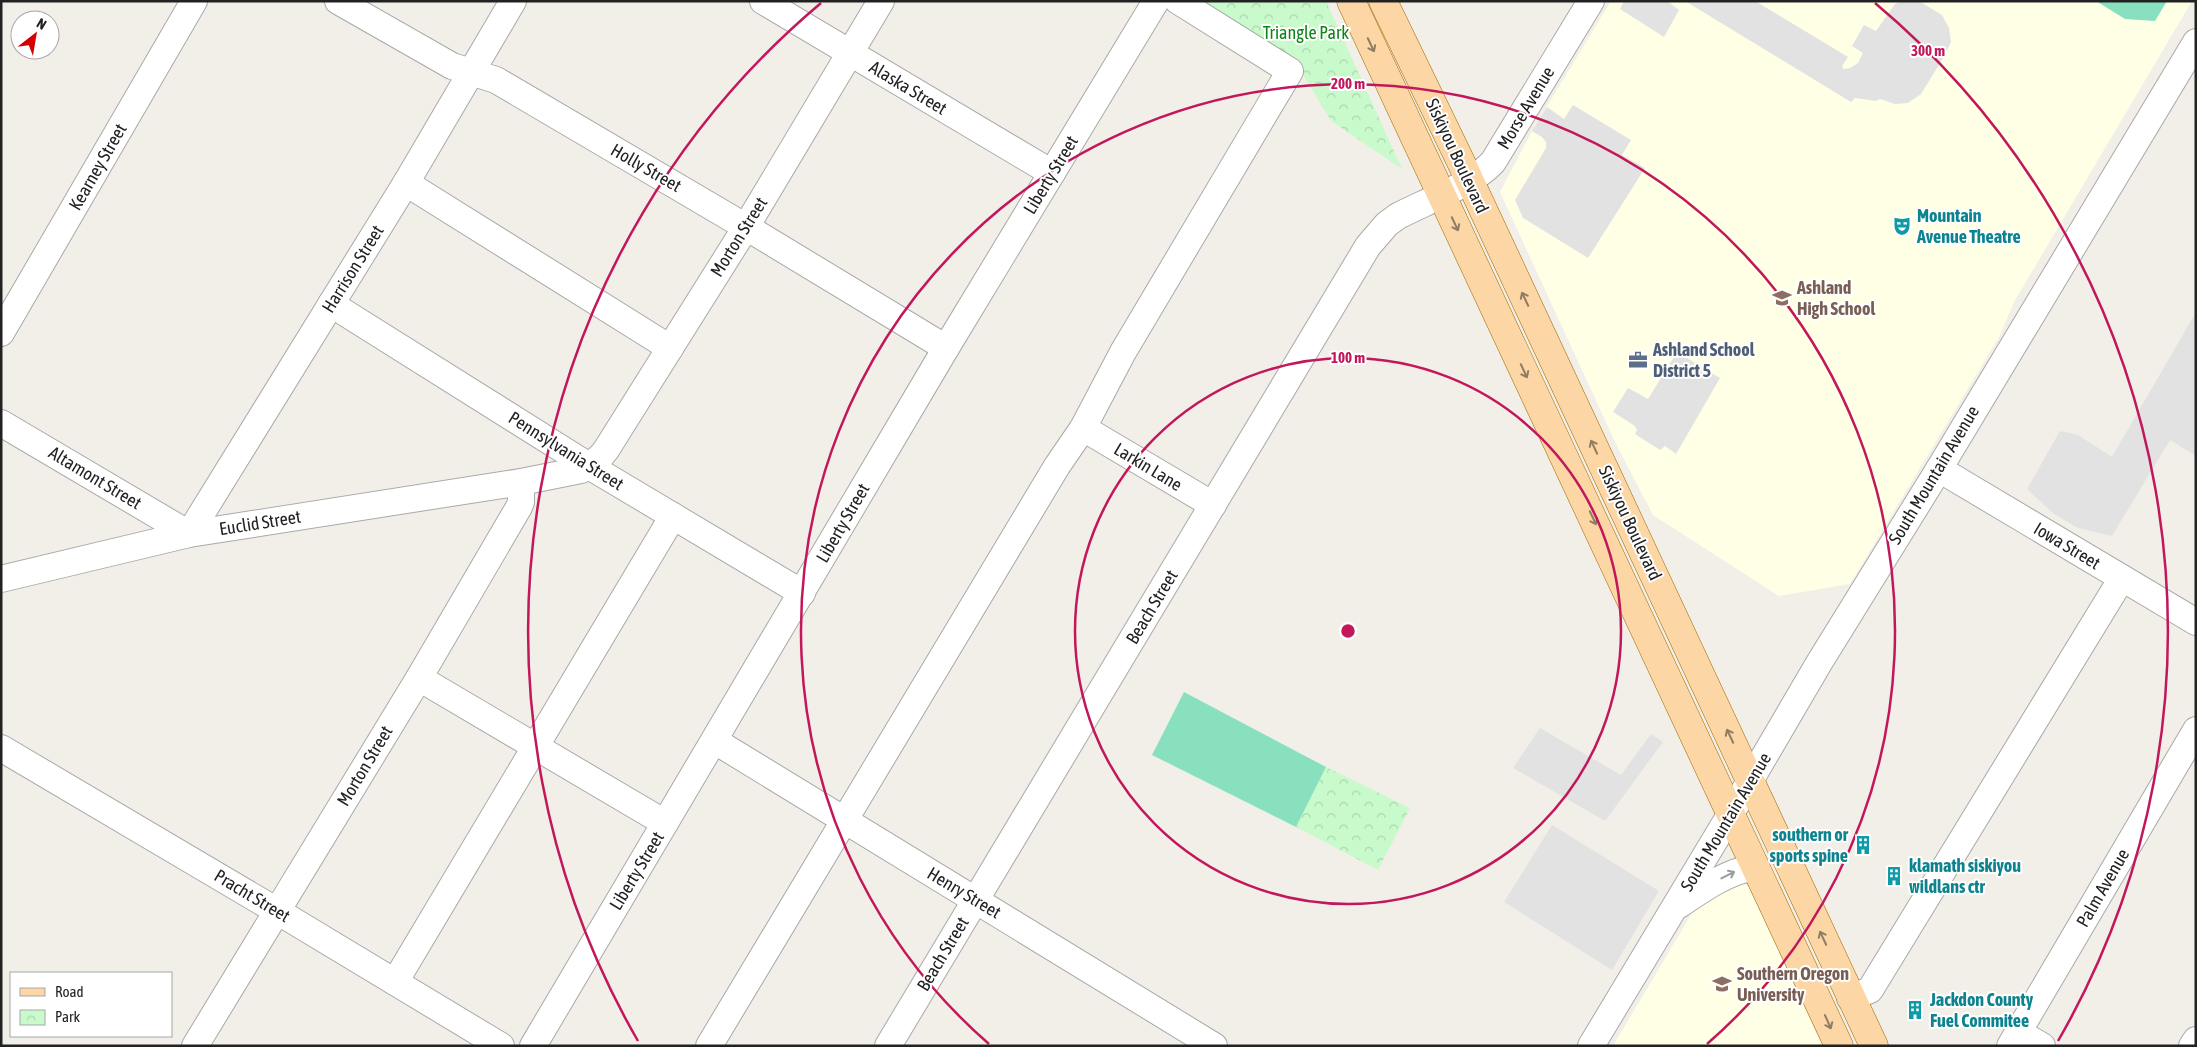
<svg xmlns="http://www.w3.org/2000/svg" width="2197" height="1047" font-family="'Asap Condensed',sans-serif">
	<style>
		.education { fill: #ffffe5 }
		.park { fill: url(#park-crowns) }
		.pitch { fill: #88e0be }
		.parking { fill: #e2e2e2 }
		.lines { fill: none; stroke-linecap: round; stroke-linejoin: round }
		.minor-casing { stroke: #a9a9a9; stroke-width: 28 }
		.major-casing { stroke: #a06b00; stroke-width: 29 }
		.minor { stroke: #fff; stroke-width: 26 }
		.major { stroke: #fcd6a4; stroke-width: 28 }
		.oneway { stroke: #8f7c63 }
		.oneway2 { stroke: #9c9c9c }
		.ring { fill: none; stroke: #c2185b; stroke-width: 2.5 }
		.labels { text-anchor: middle; stroke-width: 4; stroke-linejoin: round; paint-order: stroke }
		.park-label { font-size: 18px; fill: #0c8416; stroke: #fff }
		.street-label { font-size: 18px; fill: #222; stroke: #fff }
		.culture-label { font-size: 18px; font-weight: bold; fill: #0d838f; stroke: #fff; text-anchor: start }
		.education-label { font-size: 18px; font-weight: bold; fill: #785e54; stroke: #fff; text-anchor: start }
		.service-label { font-size: 18px; font-weight: bold; fill: #4e5e75; stroke: #fff; text-anchor: start }
		.centre { fill: #c2185b; stroke: #fff; stroke-width: 2.5 }
		.ring-label { font-size: 15px; text-anchor: middle; font-weight: bold; fill: #c2185b; stroke: #fff; stroke-width: 4; stroke-linejoin: round; paint-order: stroke }
	</style>
	<defs>
		<pattern id="park-crowns" width="20" height="18" patternUnits="userSpaceOnUse" patternTransform="scale(1.25)"><rect width="20" height="18" fill="#c8facc"/><path d="M2 6a3 3 0 1 1 6 0M12 15a3 3 0 1 1 6 0" fill="none" stroke="#acd6af"/></pattern>
	</defs>
	<rect width="100%" height="100%" fill="#f2efe9"/>
	<g class="education">
		<polygon points="1611,1 2192,1 2014,302 1999,337 1850,584 1779,596 1653,515 1616,444 1500,192 1532,131"/>
		<polygon points="1744,883 1750,888 1822,1046 1613,1046 1698,903"/>
	</g>
	<g class="park">
		<polygon points="1195,1 1326,1 1402,169 1331,121 1296,63"/>
		<polygon points="1326,767 1410,808 1378,870 1296,827"/>
	</g>
	<g class="pitch">
		<polygon points="2096,1 2167,1 2155,21 2125,19"/>
		<polygon points="1184,692 1326,767 1296,827 1152,755"/>
	</g>
	<g class="parking">
		<polygon points="1624,1 1667,1 1679,10 1664,37 1620,9"/>
		<polygon points="1685,1 1755,1 1848,57 1842,66 1844,69 1850,68 1858,63 1863,53 1852,46 1864,25 1876,31 1895,4 1901,1 1919,1 1942,15 1949,28 1951,42 1945,55 1921,94 1908,103 1895,104 1880,99 1876,101 1855,98 1851,102"/>
		<polygon points="1573,105 1631,140 1622,155 1645,168 1588,258 1523,218 1515,200 1546,148 1546,142 1542,137 1532,131 1547,107 1564,119"/>
		<polygon points="2196,312 2196,456 2170,440 2112,536 2078,528 2054,514 2027,489 2060,431 2078,435 2112,457"/>
		<polygon points="1677,352 1720,378 1676,454 1665,446 1660,450 1635,434 1637,430 1635,426 1613,412 1628,388 1648,399"/>
		<polygon points="1540,728 1621,775 1651,734 1663,742 1605,821 1513,768"/>
		<polygon points="1552,825 1659,891 1612,970 1504,902"/>
	</g>
	<g class="lines">
		<g class="minor-casing">
			<g id="minor">
				<polyline points="338,1 452,66 496,80 746,227 946,348"/>
				<polyline points="763,1 1052,173"/>
				<polyline points="406,183 670,348"/>
				<polyline points="331,304 589,466 802,593"/>
				<polyline points="1,333 194,1"/>
				<polyline points="1,423 189,534 406,183 513,1"/>
				<polyline points="1083,428 1213,505"/>
				<polyline points="1939,469 2196,622"/>
				<path d="M1,579L189,534L521,482L581,470C591,465 599,460 606,450L746,227L881,1"/>
				<polyline points="419,678 665,823"/>
				<polyline points="715,741 1214,1046"/>
				<polyline points="1,748 277,911 501,1046"/>
				<path d="M1679,905C1703,889 1726,872 1755,867"/>
				<polyline points="395,982 673,516"/>
				<polyline points="1850,998 1870,990 2122,578"/>
				<polyline points="2018,1032 2042,1046"/>
				<polyline points="195,1046 419,678 519,507 521,502 521,482"/>
				<polyline points="533,1046 946,348 1156,1"/>
				<polyline points="709,1046 1057,466 1083,428 1123,352 1290,71 1178,1"/>
				<path d="M888,1046L1368,246L1387,224L1398,216C1425,202 1473,184 1493,162L1591,1"/>
				<polyline points="1591,1046 1730,815 1819,663 1939,469 2196,42"/>
				<polyline points="2010,1046 2196,730"/>
				<polyline points="2192,1046 2196,1040"/>
			</g>
		</g>
		<g class="major-casing">
			<g id="major">
				<polyline points="1351,1 1839,1046"/>
				<polyline points="1383,1 1460,160 1874,1046"/>
			</g>
		</g>
		<use href="#minor" class="minor"/>
		<use href="#major" class="major"/>
	</g>
	<defs><path id="oneway-shaft" d="M-6 0H5M1.5-3L5.5 0L1.5 3" fill="none" stroke-width="1.6" stroke-linecap="round" stroke-linejoin="round" transform="scale(1.25)"/></defs>
	<g class="oneway">
		<use href="#oneway-shaft" transform="translate(1371 45) rotate(65)"/>
		<use href="#oneway-shaft" transform="translate(1455 224) rotate(65)"/>
		<use href="#oneway-shaft" transform="translate(1525 299) rotate(-115)"/>
		<use href="#oneway-shaft" transform="translate(1524 371) rotate(65)"/>
		<use href="#oneway-shaft" transform="translate(1594 447) rotate(-115)"/>
		<use href="#oneway-shaft" transform="translate(1593 518) rotate(65)"/>
		<use href="#oneway-shaft" transform="translate(1730 736) rotate(-115)"/>
		<use href="#oneway-shaft" transform="translate(1823 938) rotate(-115)"/>
		<use href="#oneway-shaft" transform="translate(1828 1022) rotate(66)"/>
	</g>
	<use class="oneway2" href="#oneway-shaft" transform="translate(1728 875) rotate(-27)"/>
	<g class="ring">
		<circle cx="1348" cy="631" r="273"/>
		<path d="M989 1044A547 547 0 1 1 1707 1044"/>
		<path d="M638 1041A820 820 0 0 1 821 3M1875 3A820 820 0 0 1 2058 1041"/>
	</g>
	<defs>
		<g id="theatre-bare" transform="scale(1.5)"><path d="M-5-5.5Q0-4 5-5.5V0Q5 5 0 6Q-5 5-5 0ZM-3.3-2.5H-1v1.5H-3.3ZM1-2.5H3.3v1.5H1ZM-2.8 1Q0 5.5 2.8 1Z" fill="#0f9aa8" stroke="#fff" stroke-width="2.5" paint-order="stroke"/></g>
		<g id="school-bare" transform="scale(1.5)"><path d="M0-5L7-2L0 1L-7-2ZM-4 1L0 2.5L4 1V4Q0 6-4 4Z" fill="#8d6e63" stroke="#fff" stroke-width="2.5" paint-order="stroke"/></g>
		<g id="office-bare" transform="scale(1.5)"><path d="M-6-3h4V-5.5h4V-3h4V5H-6ZM-1-4.5V-3h2v-1.5ZM-6 0V1H6V0Z" fill="#5c6f8a" stroke="#fff" stroke-width="2.5" paint-order="stroke"/></g>
		<g id="building-bare" transform="scale(1.5)"><path d="M-4-6H4V6H1V3H-1V6H-4ZM-2.5-4.3h1.7v1.8h-1.7ZM.8-4.3h1.7v1.8H.8ZM-2.5-1h1.7V.8h-1.7ZM.8-1h1.7V.8H.8Z" fill="#0f9aa8" stroke="#fff" stroke-width="2.5" paint-order="stroke"/></g>
		<g id="university-bare" transform="scale(1.5)"><path d="M0-5L7-2L0 1L-7-2ZM-4 1L0 2.5L4 1V4Q0 6-4 4Z" fill="#8d6e63" stroke="#fff" stroke-width="2.5" paint-order="stroke"/></g>
	</defs>
	<g fill-rule="evenodd">
		<use href="#theatre-bare" x="1902" y="226"/>
		<use href="#school-bare" x="1782" y="298"/>
		<use href="#office-bare" x="1638" y="360"/>
		<use href="#building-bare" x="1863" y="845"/>
		<use href="#building-bare" x="1894" y="876"/>
		<use href="#university-bare" x="1722" y="984"/>
		<use href="#building-bare" x="1915" y="1010"/>
	</g>
	<g class="labels">
		<g class="park-label">
			<text x="1306" y="39">Triangle Park</text>
		</g>
		<g class="street-label">
			<text transform="translate(908 88) rotate(31)" y="6">Alaska Street</text>
			<text transform="translate(1526 108) rotate(-59)" y="6">Morse Avenue</text>
			<text transform="translate(1457 156) rotate(65)" y="6">Siskiyou Boulevard</text>
			<text transform="translate(98 167) rotate(-60)" y="6">Kearney Street</text>
			<text transform="translate(646 168) rotate(30)" y="6">Holly Street</text>
			<text transform="translate(1051 175) rotate(-59)" y="6">Liberty Street</text>
			<text transform="translate(739 237) rotate(-58)" y="6">Morton Street</text>
			<text transform="translate(353 269) rotate(-58)" y="6">Harrison Street</text>
			<text transform="translate(566 451) rotate(32)" y="6">Pennsylvania Street</text>
			<text transform="translate(1148 467) rotate(31)" y="6">Larkin Lane</text>
			<text transform="translate(1934 475) rotate(-59)" y="6">South Mountain Avenue</text>
			<text transform="translate(95 478) rotate(31)" y="6">Altamont Street</text>
			<text transform="translate(260 523) rotate(-9)" y="6">Euclid Street</text>
			<text transform="translate(843 523) rotate(-60)" y="6">Liberty Street</text>
			<text transform="translate(1630 523) rotate(65)" y="6">Siskiyou Boulevard</text>
			<text transform="translate(2067 546) rotate(31)" y="6">Iowa Street</text>
			<text transform="translate(1152 607) rotate(-59)" y="6">Beach Street</text>
			<text transform="translate(365 766) rotate(-59)" y="6">Morton Street</text>
			<text transform="translate(1726 822) rotate(-59)" y="6">South Mountain Avenue</text>
			<text transform="translate(637 871) rotate(-59)" y="6">Liberty Street</text>
			<text transform="translate(2103 888) rotate(-60)" y="6">Palm Avenue</text>
			<text transform="translate(964 893) rotate(31)" y="6">Henry Street</text>
			<text transform="translate(252 896) rotate(31)" y="6">Pracht Street</text>
			<text transform="translate(943 954) rotate(-59)" y="6">Beach Street</text>
		</g>
		<g class="culture-label">
			<text x="1917" y="222">Mountain<tspan x="1917" dy="21">Avenue Theatre</tspan></text>
			<text x="1848" y="841" text-anchor="end">southern or<tspan x="1848" dy="21">sports spine</tspan></text>
			<text x="1909" y="872">klamath siskiyou<tspan x="1909" dy="21">wildlans ctr</tspan></text>
			<text x="1930" y="1006">Jackdon County<tspan x="1930" dy="21">Fuel Commitee</tspan></text>
		</g>
		<g class="education-label">
			<text x="1797" y="294">Ashland<tspan x="1797" dy="21">High School</tspan></text>
			<text x="1737" y="980">Southern Oregon<tspan x="1737" dy="21">University</tspan></text>
		</g>
		<g class="service-label">
			<text x="1653" y="356">Ashland School<tspan x="1653" dy="21">District 5</tspan></text>
		</g>
	</g>
	<circle cx="1348" cy="631" r="8" class="centre"/>
	<g class="ring-label">
		<text x="1928" y="56">300 m</text>
		<text x="1348" y="89">200 m</text>
		<text x="1348" y="363">100 m</text>
	</g>
	<rect width="2197" height="1047" fill="none" stroke="#222222" stroke-width="5"/>
	<rect x="10" y="972" width="162" height="65" fill="#ffffff" stroke="#a7a7a7"/>
	<rect x="20" y="988" width="25" height="8" fill="#fcd6a4" stroke="#a7a7a7"/>
	<text x="55" y="997" font-size="15" fill="#222222">Road</text>
	<rect x="20" y="1010" width="25" height="15" fill="url(#park-crowns)" stroke="#a7a7a7"/>
	<text x="55" y="1022" font-size="15" fill="#222222">Park</text>
	<g transform="translate(35 35) rotate(31)"><circle r="24" fill="#ffffff" stroke="#a7a7a7"/>
	<path d="M0-4L9 19L0 12L-9 19Z" fill="#d40000"/>
	<text y="-8" font-size="14" font-weight="bold" text-anchor="middle" fill="#222222">N</text>
	</g>
</svg>
